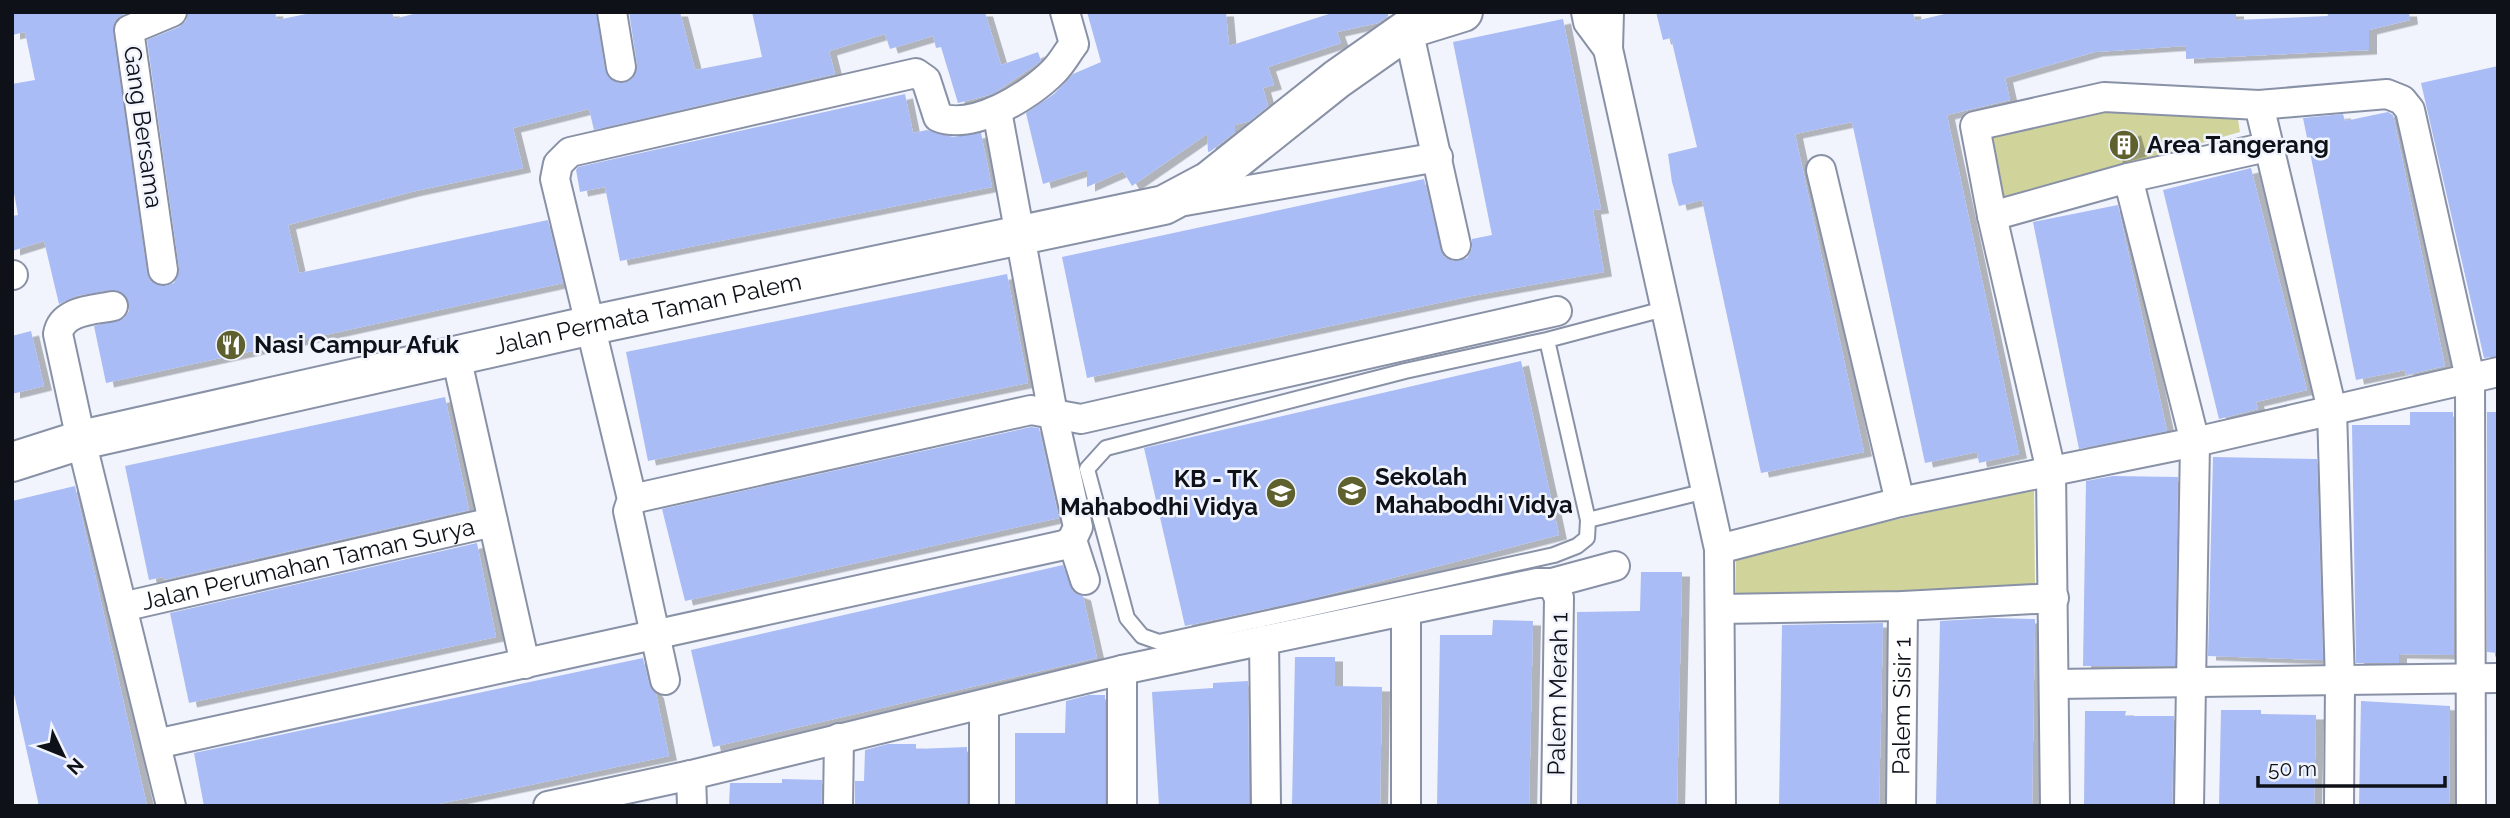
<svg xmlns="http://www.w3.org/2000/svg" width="2510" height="818" font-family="Raleway,sans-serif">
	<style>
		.green { fill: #d0d49b }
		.building { fill: #a9bcf5; filter: url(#shadow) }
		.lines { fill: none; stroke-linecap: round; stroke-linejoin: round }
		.lane-casing { stroke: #8991a6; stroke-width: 18 }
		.street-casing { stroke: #8991a6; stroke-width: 32 }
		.secondary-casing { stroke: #8991a6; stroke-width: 42 }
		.lane { stroke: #fff; stroke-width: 14 }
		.street { stroke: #fff; stroke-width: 28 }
		.secondary { stroke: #fff; stroke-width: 38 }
		.labels { text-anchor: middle; stroke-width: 5; stroke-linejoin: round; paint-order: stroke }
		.street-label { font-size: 24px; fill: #0e1118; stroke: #f1f4fd }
		.poi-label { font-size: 24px; font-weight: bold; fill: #0e1118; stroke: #f1f4fd; text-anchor: start }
	</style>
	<defs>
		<filter id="shadow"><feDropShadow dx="8" dy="4.5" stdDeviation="0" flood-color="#0004"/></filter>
	</defs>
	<rect width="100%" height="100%" fill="#f1f4fd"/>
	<g class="green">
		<polygon points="2120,100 2236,107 2240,132 1999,201 1981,133"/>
		<polygon points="2034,489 2035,589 1736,596 1736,555"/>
	</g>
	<g class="building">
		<polygon points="12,12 128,12 116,19 113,32 147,272 150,281 165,286 174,283 179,268 147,40 179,27 186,21 188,12 275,12 277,20 316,12 392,12 394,19 421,12 596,12 605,70 615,82 623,83 632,79 637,65 629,12 680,12 695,70 762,57 752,12 985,12 1001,65 1038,52 1041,61 993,94 958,103 941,47 936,48 933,36 890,49 885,34 829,51 835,74 594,130 589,109 513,128 523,168 411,192 288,225 299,273 548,220 563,283 106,383 94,326 124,318 129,311 126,296 110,290 76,296 59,304 44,241 12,251 12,216 18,215 12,182 12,84 35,80 25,32 12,35"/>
		<polygon points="1087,12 1226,12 1229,46 1335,12 1388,12 1388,16 1378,23 1337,32 1341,43 1268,67 1274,85 1263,88 1268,106 1250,121 1235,125 1235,132 1211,151 1208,152 1207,134 1132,186 1123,171 1087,187 1087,170 1043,184 1026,113 1054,94 1073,74 1101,62"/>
		<polygon points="1656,12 1913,12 1915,21 1953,12 2236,12 2236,20 2328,16 2327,12 2409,12 2410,20 2369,30 2369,50 2186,59 2186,46 2095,52 2005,78 2010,100 1947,115 2019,454 1979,463 1977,452 1925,463 1852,122 1795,134 1864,452 1761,473 1702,200 1679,206 1672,182 1668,154 1697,147 1671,38 1663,40"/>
		<polygon points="1563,19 1601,209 1593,210 1604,272 1471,296 1087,378 1062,257 1424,179 1443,256 1452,261 1467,258 1472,249 1472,239 1492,235 1453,42"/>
		<polygon points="2498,66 2498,356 2484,358 2421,83"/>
		<polygon points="905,94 913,133 927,130 953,137 981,133 992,187 620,261 605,187 580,192 576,170 578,167"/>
		<polygon points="2388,112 2393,115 2445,366 2406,375 2405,370 2356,380 2303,118 2343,114 2345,121"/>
		<polygon points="2133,131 2139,152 2115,159 2109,138"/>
		<polygon points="2251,168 2307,390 2256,402 2258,409 2219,419 2163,190"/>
		<polygon points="2118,205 2167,431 2079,449 2033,222"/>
		<polygon points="1007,274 1028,383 648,461 626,352"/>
		<polygon points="31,331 44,386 12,394 12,336"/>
		<polygon points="1521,361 1559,535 1307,600 1185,626 1144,448"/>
		<polygon points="445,397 469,510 163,580 163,577 149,580 125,466"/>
		<polygon points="2410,412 2453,412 2454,655 2399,654 2399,663 2356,663 2352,425 2410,425"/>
		<polygon points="2487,412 2498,412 2498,653 2487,652"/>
		<polygon points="1031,427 1039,428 1059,518 685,601 662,509"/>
		<polygon points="2213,457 2317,459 2323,660 2208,656"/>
		<polygon points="2113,476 2178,477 2175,666 2083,666 2086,481"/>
		<polygon points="75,486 147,806 39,806 12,685 12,501"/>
		<polygon points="477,543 496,637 189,703 170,613"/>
		<polygon points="1063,565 1073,592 1083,596 1097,658 713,747 691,650"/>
		<polygon points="1641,572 1682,572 1677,806 1577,806 1577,612 1640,611"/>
		<polygon points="1992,618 2035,619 2032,806 1936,806 1940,621"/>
		<polygon points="1493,620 1533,621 1529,806 1437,806 1440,635 1492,635"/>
		<polygon points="1883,623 1879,806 1779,806 1782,625"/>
		<polygon points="1295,657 1335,657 1335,686 1382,687 1380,806 1292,806"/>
		<polygon points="643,658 649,684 656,694 669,756 429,806 204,806 194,753"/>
		<polygon points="1248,681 1249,806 1159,806 1152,692 1213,688 1213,683"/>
		<polygon points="1089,695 1105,695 1105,806 1015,806 1015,733 1065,733 1066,701"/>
		<polygon points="2361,701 2450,706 2449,806 2359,806"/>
		<polygon points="2221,710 2261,710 2261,714 2316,715 2314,806 2219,806"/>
		<polygon points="2085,711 2126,711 2125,716 2174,716 2172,806 2084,806"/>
		<polygon points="888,744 916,744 916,749 967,747 967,806 855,806 855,781 864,781 865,750"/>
		<polygon points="782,779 822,780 821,806 729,806 730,783 782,783"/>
	</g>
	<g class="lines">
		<g class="lane-casing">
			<g id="lane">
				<polyline points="1547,340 1588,520 1587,538 1577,546 1554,555 1159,642 1142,636 1127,618 1087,469 1106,448 1405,371 1547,340 1664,309"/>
				<polyline points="1588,520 1706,491"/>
			</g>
		</g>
		<g class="street-casing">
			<g id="street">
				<polyline points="612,12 621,67"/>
				<polyline points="1586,12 1588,22 1608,49"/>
				<polyline points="1609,12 1608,49 1719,549 1721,806"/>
				<polyline points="1408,29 1456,245"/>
				<polyline points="2259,105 2332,410 2340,683 2339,806"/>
				<polyline points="1821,170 1900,502"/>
				<polyline points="2128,178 2195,442 2189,806"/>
				<polyline points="1185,201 1438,157"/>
				<polyline points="1992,216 2128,178 2267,147"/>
				<polyline points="163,270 129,30 172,12"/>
				<polyline points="12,275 13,275"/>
				<path d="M113,306C94,310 62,310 58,334L81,440L171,806"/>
				<polyline points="456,356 525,664"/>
				<polyline points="632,499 1031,410 1081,419 1557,311"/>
				<polyline points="1072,540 1085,580"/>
				<polyline points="1719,549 1900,502 2195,442 2498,372"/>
				<polyline points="1552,583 1559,598 1556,806"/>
				<path id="s1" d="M122,607L493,522"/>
				<polyline points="1720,609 1903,606 2054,598"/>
				<polyline points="1406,612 1406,806"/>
				<polyline points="1264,640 1266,806"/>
				<polyline points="1122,670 1122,806"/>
				<path d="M665,680L628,511L632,499L555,179L558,164L570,152L916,73L926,80L938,117C972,131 1030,96 1054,71C1062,63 1067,53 1074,44L1065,12"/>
				<polyline points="2055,684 2498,678"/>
				<polyline points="156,744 1064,545 1072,540 1078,527 1053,414 997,111"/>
				<polyline points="691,775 692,806"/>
				<polyline points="548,806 691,775 1122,670 1537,583 1552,583 1615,566"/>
				<polyline points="838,806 839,738"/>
				<polyline points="984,806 984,705"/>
				<path id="s2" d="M1901,806L1903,606"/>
				<polyline points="2055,806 2051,471 1992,216 1975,126 2104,97 2259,105 2387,94 2402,100 2410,110 2470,378 2471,806"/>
			</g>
		</g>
		<g class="secondary-casing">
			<g id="secondary">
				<path id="s3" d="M12,462L81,440L592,325L1164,205L1209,181L1337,79L1408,29L1463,12"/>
			</g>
		</g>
		<use href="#lane" class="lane"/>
		<use href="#street" class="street"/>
		<use href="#secondary" class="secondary"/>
	</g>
	<defs>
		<g id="building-disc" transform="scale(1.575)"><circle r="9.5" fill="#5e602e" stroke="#f1f4fd"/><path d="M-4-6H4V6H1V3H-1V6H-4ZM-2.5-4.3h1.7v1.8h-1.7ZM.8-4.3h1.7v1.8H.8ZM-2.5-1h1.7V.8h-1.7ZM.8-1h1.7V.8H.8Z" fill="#fff"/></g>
		<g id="restaurant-disc" transform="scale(1.575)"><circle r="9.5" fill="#5e602e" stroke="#f1f4fd"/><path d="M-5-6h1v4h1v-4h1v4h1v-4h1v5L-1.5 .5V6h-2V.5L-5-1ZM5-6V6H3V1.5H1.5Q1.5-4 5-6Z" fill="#fff"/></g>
		<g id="school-disc" transform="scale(1.575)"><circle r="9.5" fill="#5e602e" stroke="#f1f4fd"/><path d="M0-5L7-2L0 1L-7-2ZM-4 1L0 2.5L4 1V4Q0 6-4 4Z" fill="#fff"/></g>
	</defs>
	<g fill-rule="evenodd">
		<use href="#building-disc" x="2124" y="145"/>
		<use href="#restaurant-disc" x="231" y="345"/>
		<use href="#school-disc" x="1352" y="491"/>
		<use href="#school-disc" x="1281" y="493"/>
	</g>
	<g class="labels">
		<g class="street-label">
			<text transform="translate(143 127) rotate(82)" y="8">Gang Bersama</text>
			<text dy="8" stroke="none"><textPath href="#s3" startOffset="653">Jalan Permata Taman Palem</textPath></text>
			<text dy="8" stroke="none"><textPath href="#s1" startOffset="191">Jalan Perumahan Taman Surya</textPath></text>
			<text transform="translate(1558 694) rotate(-89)" y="8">Palem Merah 1</text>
			<text dy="8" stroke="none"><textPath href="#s2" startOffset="100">Palem Sisir 1</textPath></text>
		</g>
		<g class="poi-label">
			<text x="2147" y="153">Area Tangerang</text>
			<text x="254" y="353">Nasi Campur Afuk</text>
			<text x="1375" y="485">Sekolah<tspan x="1375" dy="28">Mahabodhi Vidya</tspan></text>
			<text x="1258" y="487" text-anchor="end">KB - TK<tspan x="1258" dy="28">Mahabodhi Vidya</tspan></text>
		</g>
	</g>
	<rect width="2510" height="818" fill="none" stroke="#0e1118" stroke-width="28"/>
	<g transform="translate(63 755) rotate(133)" stroke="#f1f4fd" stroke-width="5" paint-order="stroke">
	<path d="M0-5L12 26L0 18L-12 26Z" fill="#0e1118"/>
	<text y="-10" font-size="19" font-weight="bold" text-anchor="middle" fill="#0e1118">N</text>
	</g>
	<path d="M2258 776v10h187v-10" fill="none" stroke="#0e1118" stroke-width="3.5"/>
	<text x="2268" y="776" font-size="21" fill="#0e1118" stroke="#f1f4fd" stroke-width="5" paint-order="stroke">50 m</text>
</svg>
